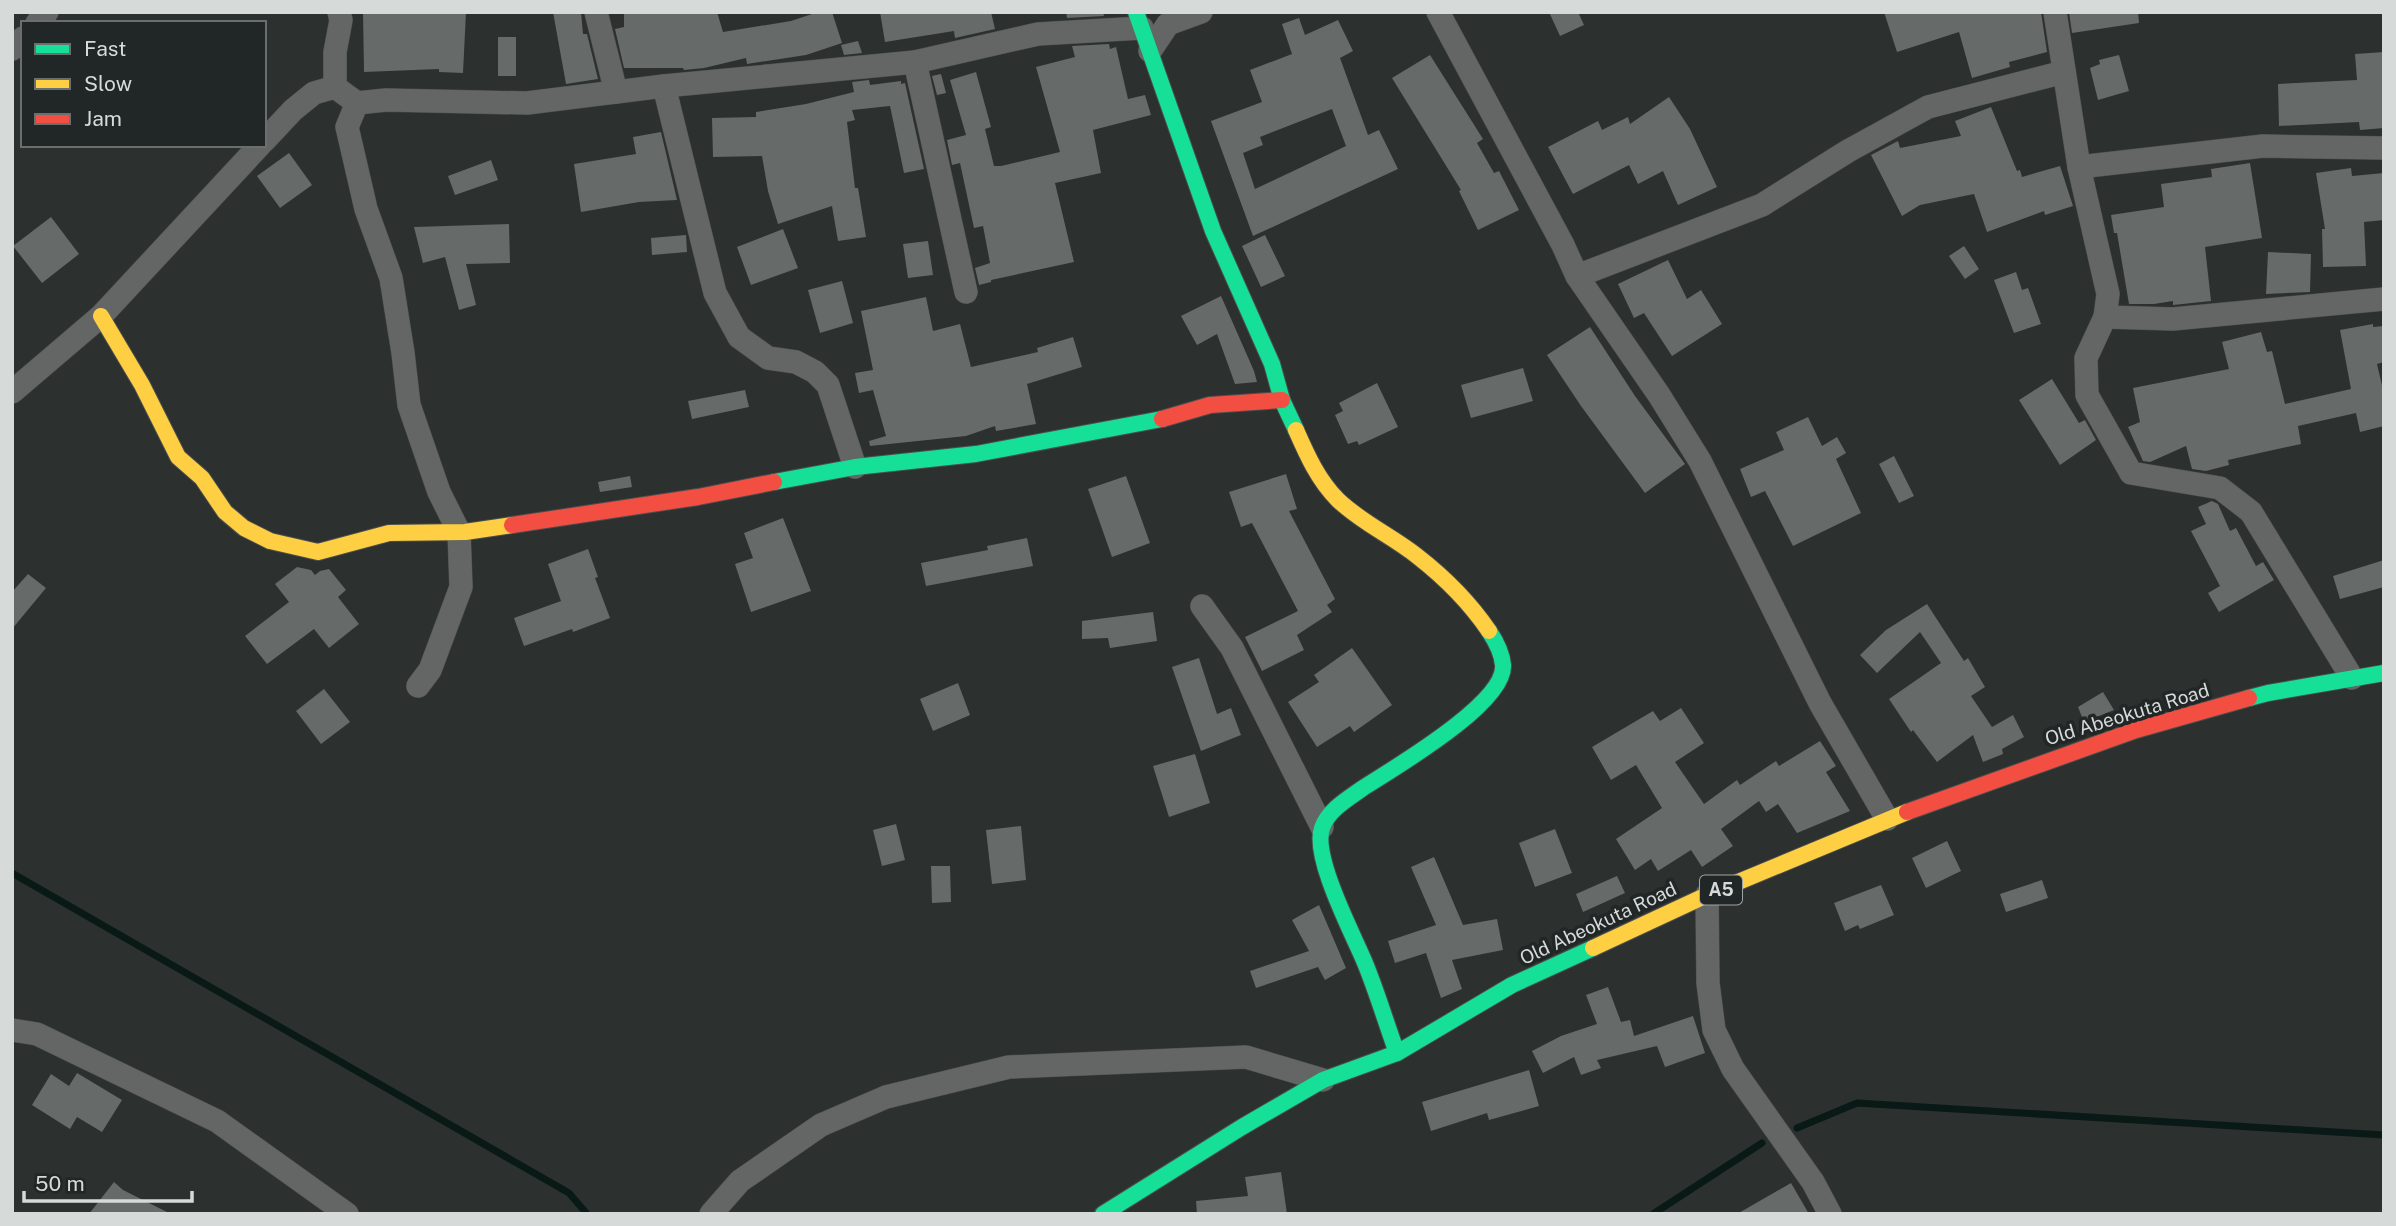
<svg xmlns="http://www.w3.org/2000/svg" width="2396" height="1226" font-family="'Public Sans',sans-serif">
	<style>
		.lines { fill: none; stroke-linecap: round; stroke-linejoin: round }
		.stream { stroke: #091916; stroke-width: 7 }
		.building { fill: #666a69; fill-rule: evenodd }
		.street-casing { stroke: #4b4e4e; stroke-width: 24 }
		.fast-casing { stroke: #4b4e4e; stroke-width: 18 }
		.slow-casing { stroke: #4b4e4e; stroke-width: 18 }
		.jam-casing { stroke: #4b4e4e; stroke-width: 18 }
		.street { stroke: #636665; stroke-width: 23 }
		.fast { stroke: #16e098; stroke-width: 16 }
		.slow { stroke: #ffcf43; stroke-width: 16 }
		.jam { stroke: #f24e42; stroke-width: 16 }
		.labels { text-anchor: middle; stroke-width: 7; stroke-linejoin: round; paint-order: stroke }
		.shield { fill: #212726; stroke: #a0a4a3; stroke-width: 2 }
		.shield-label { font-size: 18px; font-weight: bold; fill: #d6dad9 }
		.street-label { font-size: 19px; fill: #d6dad9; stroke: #212726 }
	</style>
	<rect width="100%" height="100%" fill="#2c302f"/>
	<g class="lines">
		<g class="stream">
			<polyline points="12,873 569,1193 587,1214"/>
			<polyline points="1797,1128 1857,1103 2384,1135"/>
			<polyline points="1653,1214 1762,1143"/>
		</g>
	</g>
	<g class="building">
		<polygon points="363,12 466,12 463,73 439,72 439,69 364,72"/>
		<polygon points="553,12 581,12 583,34 587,34 598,79 566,84"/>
		<polygon points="624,12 717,12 723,32 791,21 818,12 832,12 842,43 806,55 753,63 747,64 746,58 704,68 684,70 683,68 624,68 615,29 624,27"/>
		<polygon points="880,12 991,12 995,29 955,38 954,31 885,42"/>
		<polygon points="1066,12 1103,12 1104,16 1067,18"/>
		<polygon points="1549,12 1578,12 1584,25 1560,36"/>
		<polygon points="1884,12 2041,12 2047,52 2009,62 2010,67 1972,78 1959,32 1897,52"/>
		<polygon points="2069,12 2138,12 2139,23 2072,33"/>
		<path d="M1299,18L1305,35L1338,20L1353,51L1340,58L1368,135L1379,130L1398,169L1253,236L1211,121L1262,102L1250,70L1292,54L1282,24ZM1332,109L1346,146L1255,189L1243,153L1263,145L1260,137Z"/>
		<rect x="498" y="37" width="18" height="39"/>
		<polygon points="858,41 862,53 844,55 841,45"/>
		<polygon points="1109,44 1110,49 1116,47 1128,99 1145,95 1151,115 1093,130 1101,173 1055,183 1074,262 991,280 991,282 979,285 975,268 990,263 983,226 974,228 960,163 952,165 947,140 966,135 950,80 976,72 991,127 985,129 994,166 1001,166 1060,152 1036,67 1075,57 1072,46"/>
		<polygon points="2384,52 2384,128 2360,130 2359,122 2279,126 2278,84 2357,80 2355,54"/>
		<polygon points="1430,55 1483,139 1477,143 1494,173 1499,171 1519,210 1478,230 1459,191 1461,190 1392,78"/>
		<polygon points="2119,55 2129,91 2098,100 2090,68 2100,64 2099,60"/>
		<polygon points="941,74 946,93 937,95 932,76"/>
		<polygon points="869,80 870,85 901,81 901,84 905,83 924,169 904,173 890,106 852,110 855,120 847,122 855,188 858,188 866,237 838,241 832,206 778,224 768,191 762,156 713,157 712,118 756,117 756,112 806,104 854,92 852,82"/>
		<polygon points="1669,97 1690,129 1717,187 1678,205 1663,171 1638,184 1629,165 1573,194 1548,147 1598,121 1602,130 1628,117 1630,124"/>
		<polygon points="1991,107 2017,171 2020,170 2022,177 2060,166 2073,206 2045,215 2044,211 1987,232 1974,194 1920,205 1902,216 1871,155 1898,141 1900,148 1961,136 1955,121"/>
		<polygon points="661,132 677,200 639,202 581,212 574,164 636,154 633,137"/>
		<polygon points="289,153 312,185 280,208 257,176"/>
		<polygon points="491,160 498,180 455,195 448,176"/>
		<polygon points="2250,163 2262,238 2205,247 2211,301 2173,305 2173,301 2154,304 2129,304 2117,233 2114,233 2111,215 2164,207 2161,184 2212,177 2211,169"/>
		<polygon points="2351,168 2352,176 2384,173 2384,220 2364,222 2366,266 2323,267 2322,229 2325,229 2316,173"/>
		<polygon points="51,217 79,254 42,283 13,246"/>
		<polygon points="509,224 510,263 466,264 476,305 459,310 445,257 423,263 414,227"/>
		<polygon points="783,229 798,268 751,285 737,247"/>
		<polygon points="686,235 687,252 652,255 651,238"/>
		<polygon points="1265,235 1285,276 1261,287 1242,246"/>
		<polygon points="928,241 933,275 908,278 903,244"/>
		<polygon points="1964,246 1979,269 1965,279 1949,256"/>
		<polygon points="2268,252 2311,254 2310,292 2266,294"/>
		<polygon points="1668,260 1687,299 1701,290 1722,324 1672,356 1644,313 1634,318 1618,284"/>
		<polygon points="2016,272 2022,290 2028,288 2041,324 2014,333 1994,280"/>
		<polygon points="842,281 853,323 820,333 808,290"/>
		<polygon points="1221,296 1254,371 1257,382 1235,384 1217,334 1197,345 1181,316"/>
		<polygon points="926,297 933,331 960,324 971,367 1038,352 1037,348 1073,337 1082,367 1027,384 1036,424 996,431 995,426 966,436 870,446 869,441 886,436 873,390 859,393 855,373 873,370 861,311"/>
		<polygon points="2373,324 2373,327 2384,326 2384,362 2377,364 2384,394 2384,426 2360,432 2356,413 2298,426 2301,444 2228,460 2229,465 2206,471 2192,469 2186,446 2150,462 2143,461 2128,427 2140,422 2133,388 2229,369 2222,342 2261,332 2267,352 2272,351 2285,404 2351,389 2340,330"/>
		<polygon points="1590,327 1635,396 1685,464 1645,493 1581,406 1547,355"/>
		<polygon points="1523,368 1533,401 1471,418 1461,385"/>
		<polygon points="2052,379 2079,423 2085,420 2096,440 2060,465 2019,400"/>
		<polygon points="1377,383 1398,427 1359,445 1357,441 1348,444 1335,415 1343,411 1339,403"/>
		<polygon points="745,390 749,407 692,419 688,401"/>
		<polygon points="1808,417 1822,446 1837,437 1846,453 1836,459 1861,513 1793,546 1765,491 1751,497 1740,469 1784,450 1776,432"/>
		<polygon points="1894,456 1914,496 1899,503 1879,464"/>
		<polygon points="1286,474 1297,509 1289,511 1335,599 1327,605 1332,612 1297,635 1304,650 1262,671 1245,637 1298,611 1252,523 1241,527 1229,492"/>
		<polygon points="630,476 632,487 600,492 598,482"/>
		<polygon points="1126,476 1150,543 1112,557 1088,489"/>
		<polygon points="2212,501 2218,504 2230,531 2236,528 2256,566 2263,562 2274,580 2219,612 2208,593 2220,586 2191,531 2206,524 2198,507"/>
		<polygon points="783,518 811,591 751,612 735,564 753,558 744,533"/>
		<polygon points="1027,538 1033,566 926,586 921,563 988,550 987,546"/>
		<polygon points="588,549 598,577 595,578 610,618 573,632 572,629 524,646 514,618 561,601 548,564"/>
		<polygon points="2384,560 2384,587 2340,599 2333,576"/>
		<polygon points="297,567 311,570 315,575 320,571 329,569 346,590 338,597 359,624 329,648 314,629 267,664 245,636 289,602 275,584"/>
		<polygon points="28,574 46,588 12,629 12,592"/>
		<polygon points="1927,604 1964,661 1968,658 1985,687 1971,696 1992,727 2013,715 2024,737 2002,749 2003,754 1983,762 1973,735 1937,762 1913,730 1911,732 1889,699 1941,663 1920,632 1877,673 1860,655 1886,630"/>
		<polygon points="1153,612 1157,641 1110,648 1108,638 1082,639 1082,621"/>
		<polygon points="1352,648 1392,705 1354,732 1350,726 1317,747 1288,702 1319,682 1314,675"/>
		<polygon points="1199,658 1217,714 1231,708 1241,735 1201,751 1172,667"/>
		<polygon points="958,683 970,715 933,731 920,699"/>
		<polygon points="324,689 350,722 321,744 296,711"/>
		<polygon points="2103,692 2114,710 2084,722 2078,707"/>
		<polygon points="1681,708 1704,743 1675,762 1704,804 1737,780 1740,785 1776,761 1779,766 1820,741 1836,766 1826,772 1850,811 1797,833 1778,804 1766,812 1759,801 1721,829 1733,846 1702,867 1691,850 1658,871 1651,859 1635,870 1616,839 1662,808 1636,765 1611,780 1592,747 1653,711 1660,721"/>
		<polygon points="1195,754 1210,803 1169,817 1153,766"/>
		<polygon points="896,824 905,860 882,866 873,830"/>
		<polygon points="1021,826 1026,880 992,884 986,830"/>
		<polygon points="1555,829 1572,873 1535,887 1519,843"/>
		<polygon points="1947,841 1961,871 1926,888 1912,858"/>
		<polygon points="1434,857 1463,925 1497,919 1503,950 1452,960 1462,989 1441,998 1426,953 1395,963 1388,941 1436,925 1411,867"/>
		<polygon points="931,866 950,866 951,902 932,903"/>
		<polygon points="1617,876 1625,893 1583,912 1576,894"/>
		<polygon points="2042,880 2048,898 2006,912 2000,894"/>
		<polygon points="1881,885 1894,915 1860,929 1858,925 1845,931 1834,903"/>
		<polygon points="1319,905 1346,968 1325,980 1318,967 1256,988 1250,971 1309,951 1292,920"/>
		<polygon points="1608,987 1621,1022 1630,1020 1634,1036 1693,1016 1705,1053 1665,1067 1657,1046 1597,1060 1601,1068 1581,1075 1574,1057 1543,1073 1532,1051 1561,1036 1597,1024 1586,995"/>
		<polygon points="1529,1070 1539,1106 1489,1120 1487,1113 1431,1131 1422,1102"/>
		<polygon points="77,1073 122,1100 102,1132 77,1117 70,1129 32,1105 51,1074 69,1086"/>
		<polygon points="1281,1172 1287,1214 1197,1214 1196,1201 1248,1196 1245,1177"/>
		<polygon points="114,1182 123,1190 171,1214 89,1214"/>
		<polygon points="1791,1183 1809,1214 1737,1214"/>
	</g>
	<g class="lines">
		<g class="street-casing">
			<g id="street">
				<polyline points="596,12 616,92"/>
				<polyline points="1438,12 1563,245 1577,276 1659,395 1700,461 1820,703 1887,819"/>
				<polyline points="2055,12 2079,167 2108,294 2105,317 2173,319 2384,299"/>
				<polyline points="37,23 47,12"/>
				<polyline points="12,49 23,38"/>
				<polyline points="1150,51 1168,24 1201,12"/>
				<polyline points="915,62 966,292"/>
				<polyline points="664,86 715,293 739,337 768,358 796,362 815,372 828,385 855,467"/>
				<polyline points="335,87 335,52 341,20 339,12"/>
				<polyline points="357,103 347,127 366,209 391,278 403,353 409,405 439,492 459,532 461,587 430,670 418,686"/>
				<polyline points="264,141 293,110 314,93 335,87 357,103 386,100 527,103 664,86 915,62 1038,34 1142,28"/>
				<polyline points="2079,167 2263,146 2384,148"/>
				<polyline points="1577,276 1762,205 1848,151 1928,107 2064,72"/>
				<polyline points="2105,317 2086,358 2087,395 2131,473 2220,488 2251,512 2352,678"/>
				<polyline points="12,392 101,316 260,145"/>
				<polyline points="1202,606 1232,648 1322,827"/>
				<polyline points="1707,895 1708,983 1714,1030 1733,1069 1813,1182 1830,1214"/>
				<polyline points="12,1030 37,1034 217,1121 347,1214"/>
				<polyline points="711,1214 740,1181 821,1125 886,1097 1009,1067 1246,1057 1323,1080"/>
			</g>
		</g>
		<g class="fast-casing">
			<g id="fast">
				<polyline points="1136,12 1213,231 1272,364 1282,400 1296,430"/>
				<polyline points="774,482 855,467 976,454 1162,419"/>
				<polyline points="2249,698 2268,693 2384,673"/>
				<path d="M1397,1053C1386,1023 1377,992 1365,963C1353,934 1312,857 1322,828C1328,810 1349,798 1363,788C1394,768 1506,703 1503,665C1502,653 1495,640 1489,631"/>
				<polyline points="1103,1214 1242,1127 1323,1080 1397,1053 1512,985 1593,948"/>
			</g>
		</g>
		<g class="slow-casing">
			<g id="slow">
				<polyline points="101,316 142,385 178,457 202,478 225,512 244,528 270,541 318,552 389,533 465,532 512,525"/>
				<path d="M1296,430C1307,455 1318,480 1338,500C1362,523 1392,536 1417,556C1444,577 1470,603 1489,631"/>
				<polyline points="1593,948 1707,895 1907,812"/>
			</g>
		</g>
		<g class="jam-casing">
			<g id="jam">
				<polyline points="1162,419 1210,405 1282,400"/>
				<polyline points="512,525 698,497 774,482"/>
				<polyline points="1907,812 2136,730 2249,698"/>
			</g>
		</g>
		<use href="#street" class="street"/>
		<use href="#fast" class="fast"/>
		<use href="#slow" class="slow"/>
		<use href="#jam" class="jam"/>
	</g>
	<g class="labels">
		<rect class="shield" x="1700" y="875.5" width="42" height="29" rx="5"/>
		<g class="shield-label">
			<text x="1721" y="896">A5</text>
		</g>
		<g class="street-label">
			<text transform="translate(2127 714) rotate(-17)" y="7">Old Abeokuta Road</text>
			<text transform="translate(1598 923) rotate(-25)" y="7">Old Abeokuta Road</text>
		</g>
	</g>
	<rect width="2396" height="1226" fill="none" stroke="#d6dad9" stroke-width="28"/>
	<rect x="21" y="21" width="245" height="126" fill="#212726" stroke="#696f6e" stroke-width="2"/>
	<rect x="35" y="44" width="35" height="10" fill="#16e098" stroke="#696f6e" stroke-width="2"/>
	<text x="84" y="56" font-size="21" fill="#d6dad9">Fast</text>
	<rect x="35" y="79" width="35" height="10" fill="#ffcf43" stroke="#696f6e" stroke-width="2"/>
	<text x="84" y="91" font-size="21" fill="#d6dad9">Slow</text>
	<rect x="35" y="114" width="35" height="10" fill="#f24e42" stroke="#696f6e" stroke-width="2"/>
	<text x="84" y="126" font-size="21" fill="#d6dad9">Jam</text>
	<path d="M24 1191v10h168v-10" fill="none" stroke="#d6dad9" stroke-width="3.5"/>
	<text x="35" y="1191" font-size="21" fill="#d6dad9" stroke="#212726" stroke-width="5" paint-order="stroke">50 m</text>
</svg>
